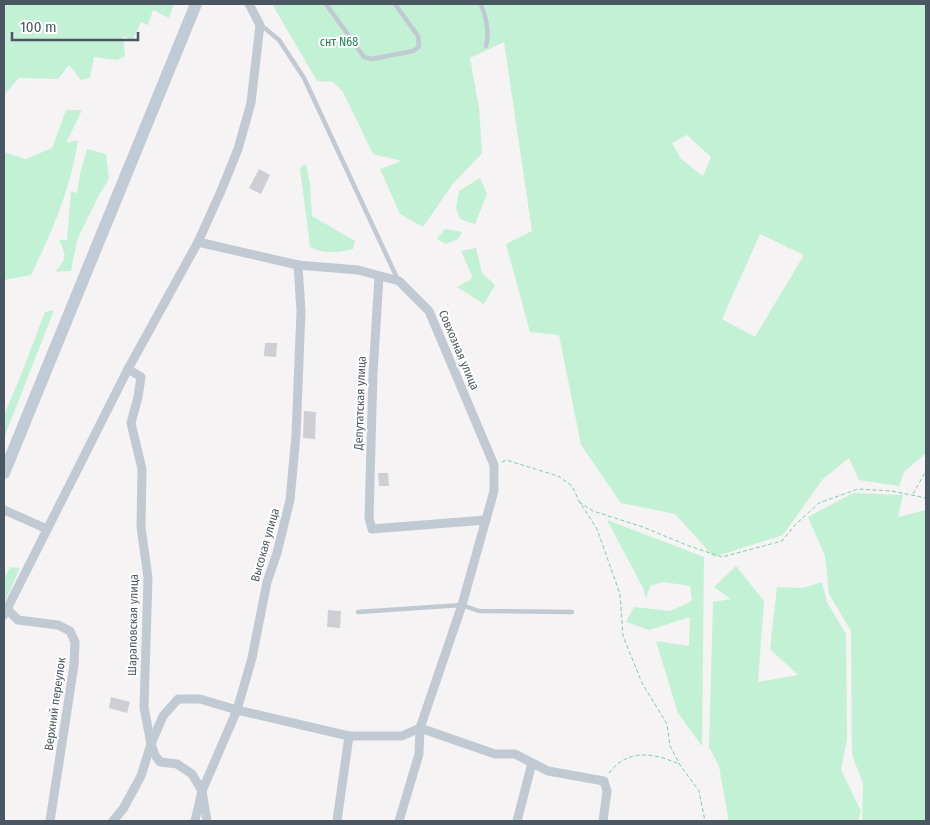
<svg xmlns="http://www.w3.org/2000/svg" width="930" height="825" font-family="'Fira Sans Condensed',sans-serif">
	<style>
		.green { fill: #c3f1d5; fill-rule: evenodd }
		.building { fill: #cdcfd5 }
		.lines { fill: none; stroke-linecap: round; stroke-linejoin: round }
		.path { stroke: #7ad0a6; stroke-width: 1; stroke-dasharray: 4 2.5; stroke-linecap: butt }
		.lane { stroke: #c1cad2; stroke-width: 4.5 }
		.street { stroke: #c1cad2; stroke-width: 9 }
		.secondary { stroke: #c1cbd6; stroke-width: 12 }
		.labels { text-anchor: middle; stroke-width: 4; stroke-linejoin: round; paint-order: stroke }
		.park-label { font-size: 12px; fill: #17864f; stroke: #fff }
		.street-label { font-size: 12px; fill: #4a5661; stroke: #fff }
	</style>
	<rect width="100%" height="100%" fill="#f5f3f3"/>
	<g class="green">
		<polygon points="4,4 174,4 169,18 153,10 148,25 141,22 132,41 123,36 125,56 117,60 94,57 90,78 81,80 69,65 58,79 19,78 4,95"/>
		<path d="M272,4H926V453L904,472L899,486L859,480L849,458L823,479L783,535L714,557L675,514L621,503L581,445L559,335L530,332L506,244L532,231L504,42L470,58L479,108L482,153L452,185L423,227L400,214L380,169L402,161L373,154L343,92L333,82L317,81ZM687,135L711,157L703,176L681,159L672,143ZM760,234L804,255L755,337L722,319Z"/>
		<path d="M66,110H82L66,143L78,140C71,188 52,232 31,275L4,280V152L26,159L52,148Z"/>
		<path d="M87,149L106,154L109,179L99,195L77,240L71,271L55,272C67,258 67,257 59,240H67L71,191L77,193L80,174Z"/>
		<path d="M306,164L310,183L312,216L355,241L353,249C337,253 324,254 310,247L300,168Z"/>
		<polygon points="480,178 487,194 475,224 460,219 456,208 459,191"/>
		<polygon points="445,229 462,232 458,239 446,244 437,239"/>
		<polygon points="476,248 482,273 495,285 484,304 457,287 473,278 461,251"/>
		<polygon points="54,310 4,438 4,415 19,380 45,312"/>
		<polygon points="853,493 903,495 898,517 926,510 926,821 862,821 863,783 852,755 851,631 829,594 825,556 808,517"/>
		<polygon points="607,520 704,557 702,746 678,713 656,641 689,646 690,617 649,630 626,622 634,607 670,611 692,601 690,586 663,582 650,586 646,599 643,588"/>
		<polygon points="736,566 764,601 758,682 798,675 770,649 777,587 803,588 822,582 827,602 846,634 847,740 841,770 861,811 858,821 727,821 728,817 719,766 709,747 713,602 731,599 714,587"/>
		<polygon points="10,567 20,568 4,604 4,579"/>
	</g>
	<g class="building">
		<polygon points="259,169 270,175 261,194 249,188"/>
		<polygon points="265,343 277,343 276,357 264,356"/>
		<polygon points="304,411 316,412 315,439 303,438"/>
		<polygon points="378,473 388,473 389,486 379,486"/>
		<polygon points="328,610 341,611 340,628 327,627"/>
		<polygon points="111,697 130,702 127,713 109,708"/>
	</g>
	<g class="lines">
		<g class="path">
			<polyline points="502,462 506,460 558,476 572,486 579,501 597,529 620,594 623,636 642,683 667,724 670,746 680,765 699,791 705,821"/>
			<polyline points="913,494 926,471"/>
			<polyline points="579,502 593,511 643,527 689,546 722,557 782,541 795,525 819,503 858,489 891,491 926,498"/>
			<path d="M609,773C628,748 654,753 679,764"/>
		</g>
		<g class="lane">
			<polyline points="326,4 364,57 372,59 413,51 419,47 418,36 395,4"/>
			<path d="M481,4C486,17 490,31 486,46"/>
			<polyline points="261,25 279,40 304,78 398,280"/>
			<polyline points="358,612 462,605 479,611 572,612"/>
		</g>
		<g class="street">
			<polyline points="198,242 298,265 358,270 399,281 429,311 494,465 494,491 462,605 420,728 419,754 399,821"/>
			<polyline points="379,277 373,373 369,518 372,529 486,520"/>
			<polyline points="4,510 47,529"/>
			<polyline points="7,609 18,620 58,625 70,631 75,642 74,665 50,821"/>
			<polyline points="4,615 128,369 198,242 221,191 238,149 251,103 260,25 249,4"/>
			<polyline points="113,821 123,809 141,776 151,744 144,707 148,578 141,527 142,469 131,423 138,397 141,377 128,369"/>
			<polyline points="195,821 202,791 237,710 252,658 267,582 277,553 290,500 296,435 301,311 298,265"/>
			<polyline points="207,821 202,791 192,774 177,764 160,762 155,755 151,744 163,716 178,699 200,699 237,710 349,736 402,736 420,728 495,754 515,754 548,771 604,781 607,791 603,821"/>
			<polyline points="337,821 349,736"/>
			<polyline points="517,821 532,763"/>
		</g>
		<polyline class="secondary" points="4,473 196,4"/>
	</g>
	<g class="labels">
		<g class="park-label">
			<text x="339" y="46">снт N68</text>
		</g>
		<g class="street-label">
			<text transform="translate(459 350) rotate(67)" y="4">Совхозная улица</text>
			<text transform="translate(360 403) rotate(-88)" y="4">Депутатская улица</text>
			<text transform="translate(265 545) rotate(-74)" y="4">Высокая улица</text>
			<text transform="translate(133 625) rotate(-89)" y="4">Шараповская улица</text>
			<text transform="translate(55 704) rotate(-82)" y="4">Верхний переулок</text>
		</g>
	</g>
	<rect width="930" height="825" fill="none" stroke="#4a5661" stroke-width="10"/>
	<path d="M12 32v8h126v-8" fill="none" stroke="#4a5661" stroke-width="2.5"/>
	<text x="20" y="32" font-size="15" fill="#4a5661" stroke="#ffffff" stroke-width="4" paint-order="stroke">100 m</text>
</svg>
